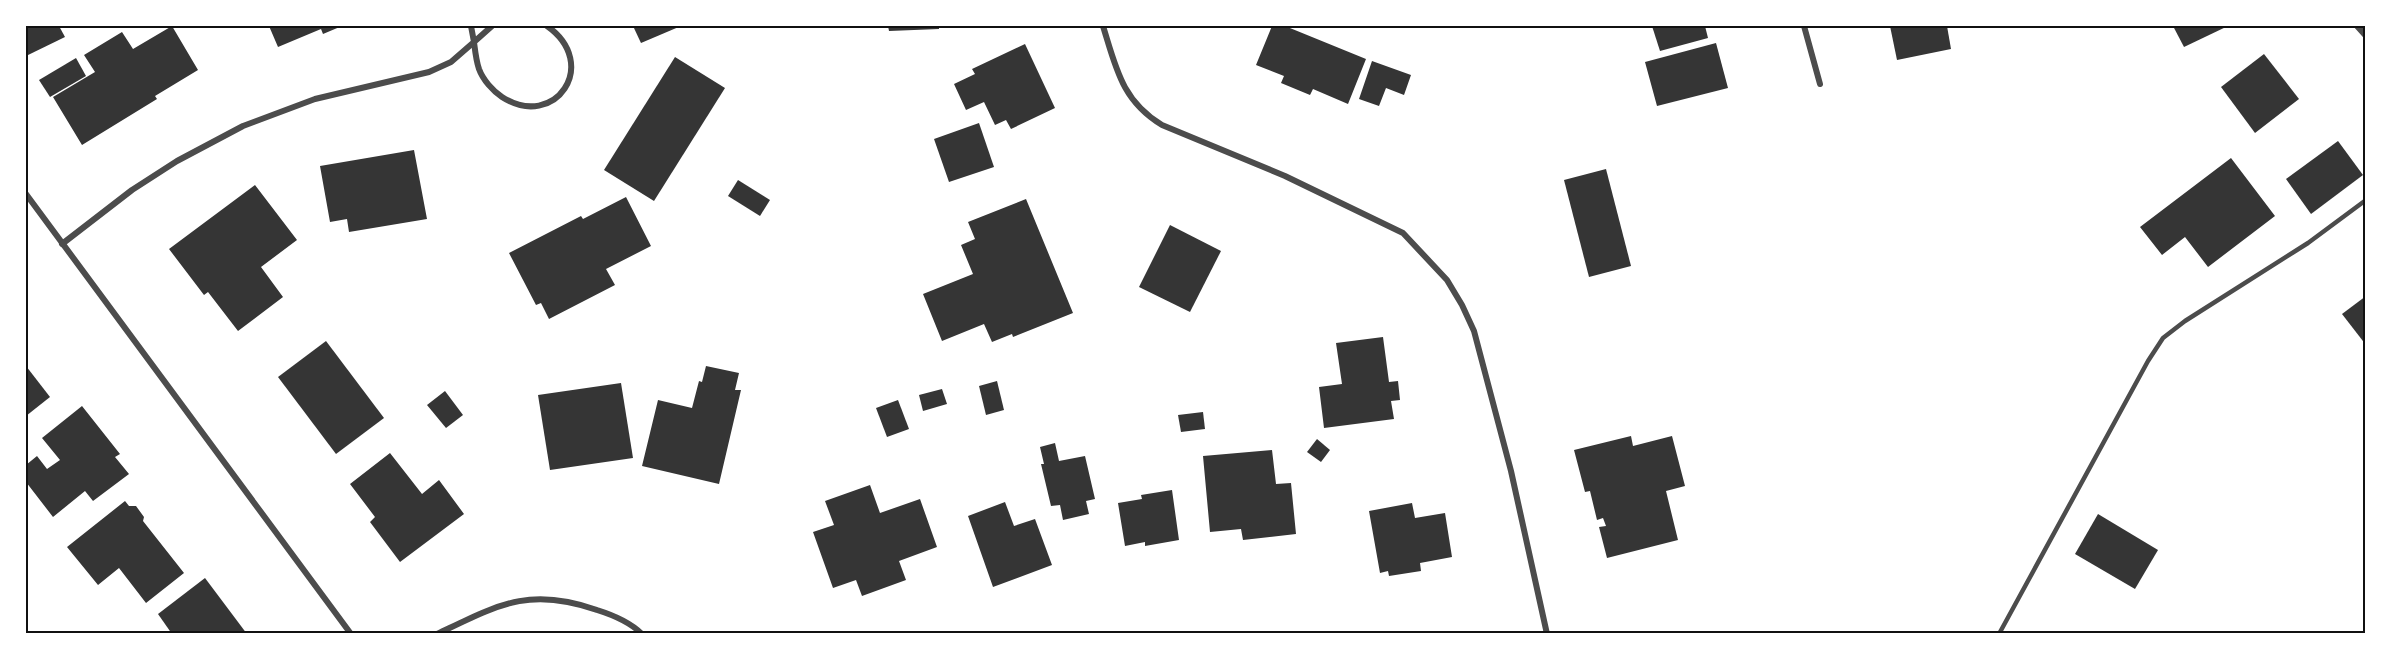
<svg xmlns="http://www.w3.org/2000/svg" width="2391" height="659" font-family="Jost,sans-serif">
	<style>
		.building { fill: #353535 }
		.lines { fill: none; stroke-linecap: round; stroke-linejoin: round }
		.service { stroke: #4c4c4c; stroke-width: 4.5 }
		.minor { stroke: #4c4c4c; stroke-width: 6 }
		.neatline { fill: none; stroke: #111; stroke-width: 2 }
	</style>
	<rect width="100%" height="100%" fill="#fff"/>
	<g class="building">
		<polygon points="26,26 59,26 65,37 26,56"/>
		<polygon points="172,26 198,70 155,96 157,99 82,145 53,97 95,72 84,55 122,32 133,49"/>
		<polygon points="269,26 342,26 323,34 321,29 278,47"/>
		<polygon points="633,26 681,26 641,43"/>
		<polygon points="888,26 939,26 939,29 889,31"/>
		<polygon points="1272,26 1285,26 1366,59 1348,104 1313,89 1310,95 1281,83 1284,76 1256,65"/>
		<polygon points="1652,26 1705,26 1708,38 1660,51"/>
		<polygon points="1890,26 1947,26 1951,49 1897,60"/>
		<polygon points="2173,26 2228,26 2184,47"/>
		<polygon points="1716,43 1728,88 1657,106 1645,62"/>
		<polygon points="1025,44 1055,108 1011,129 1006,120 995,125 984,102 966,110 954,84 975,74 972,69"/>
		<polygon points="2264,54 2299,99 2255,133 2221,87"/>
		<polygon points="675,57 725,88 654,201 604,170"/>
		<polygon points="76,58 86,76 50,97 39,80"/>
		<polygon points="1372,61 1411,75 1404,95 1386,88 1379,106 1359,99"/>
		<polygon points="979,123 994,167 949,182 934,139"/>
		<polygon points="2338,141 2363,175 2311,214 2286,179"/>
		<polygon points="414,150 427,219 349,232 347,219 330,222 320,166"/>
		<polygon points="2231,158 2275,216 2208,267 2185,237 2162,255 2140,227"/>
		<polygon points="1606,169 1631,266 1589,277 1564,180"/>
		<polygon points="738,180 770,200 760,216 728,196"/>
		<polygon points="255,185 297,240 261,267 283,297 238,331 208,292 204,295 169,249"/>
		<polygon points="626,197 651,246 606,269 615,285 549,319 541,303 536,305 509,253 581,216 583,219"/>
		<polygon points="1026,199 1073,313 1013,337 1012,334 992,342 984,324 942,341 923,294 973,274 961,245 975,239 968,222"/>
		<polygon points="1170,225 1221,251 1190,312 1139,287"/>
		<polygon points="2366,296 2366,345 2342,314"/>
		<polygon points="1383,337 1389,382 1398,381 1400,400 1391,401 1394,419 1324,428 1319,387 1342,384 1336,343"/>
		<polygon points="326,341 384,418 336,454 278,377"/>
		<polygon points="26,366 50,397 26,416"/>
		<polygon points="706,366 739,373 735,390 741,390 719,484 642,466 658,400 692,408 699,381 702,382"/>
		<polygon points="997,381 1004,410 986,415 979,386"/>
		<polygon points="621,383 633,458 550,470 538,395"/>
		<polygon points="942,389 947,404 923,411 919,395"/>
		<polygon points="445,391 463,415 446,428 427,405"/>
		<polygon points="898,400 909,429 887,437 876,408"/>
		<polygon points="82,406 120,454 115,457 129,474 93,501 85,491 53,517 26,482 26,465 37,456 47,469 60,460 42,438"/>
		<polygon points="1203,412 1205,429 1181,432 1178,415"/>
		<polygon points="1631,436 1633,446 1672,436 1685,486 1666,491 1678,540 1607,558 1599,527 1606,526 1603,518 1597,520 1590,491 1585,492 1574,450"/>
		<polygon points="1317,439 1330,450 1321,462 1307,452"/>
		<polygon points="1055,443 1059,461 1085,456 1095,499 1086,501 1089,514 1063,520 1060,505 1051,506 1041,464 1044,464 1040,447"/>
		<polygon points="1272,450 1276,484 1291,483 1296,534 1243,540 1241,529 1210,532 1203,456"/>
		<polygon points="390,453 422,494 439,480 464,514 400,562 370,522 375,517 350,484"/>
		<polygon points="870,485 880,513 920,499 937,547 899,561 906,580 862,596 856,580 833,588 813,532 834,525 825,501"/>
		<polygon points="1172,490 1179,540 1145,546 1145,542 1125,546 1118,503 1142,499 1141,495"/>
		<polygon points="125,501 129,506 136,506 144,517 143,521 184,573 146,603 119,568 98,585 67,547"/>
		<polygon points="1005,502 1014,526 1035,519 1052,565 993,587 968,516"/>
		<polygon points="1412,503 1415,518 1445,513 1452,557 1420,563 1421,571 1389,576 1388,571 1380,573 1369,511"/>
		<polygon points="2098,514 2158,550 2135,589 2075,554"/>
		<polygon points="205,578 247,634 172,634 158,614"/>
	</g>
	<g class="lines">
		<polyline class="service" points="1999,634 2148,361 2163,338 2185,321 2308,243 2366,200"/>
		<g class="minor">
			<path d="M492,26L474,42C475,50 476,60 479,69C483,80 493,91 502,97C555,131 601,64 547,26"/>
			<path d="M1103,26C1116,68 1122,101 1162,125L1285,176L1403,233L1447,280L1462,305L1474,331L1511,471L1547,634"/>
			<polyline points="1804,26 1820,84"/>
			<polyline points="2357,26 2366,36"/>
			<polyline points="26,194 351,634"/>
			<polyline points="62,244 132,190 177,161 243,126 315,99 429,72 451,62 474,42 471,26"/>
			<path d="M437,634C498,605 529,586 597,610C613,615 630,622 642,634"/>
		</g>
	</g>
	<rect width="2391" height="659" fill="none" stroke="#ffffff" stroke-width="54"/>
	<rect x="27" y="27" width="2337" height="605" class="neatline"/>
</svg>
